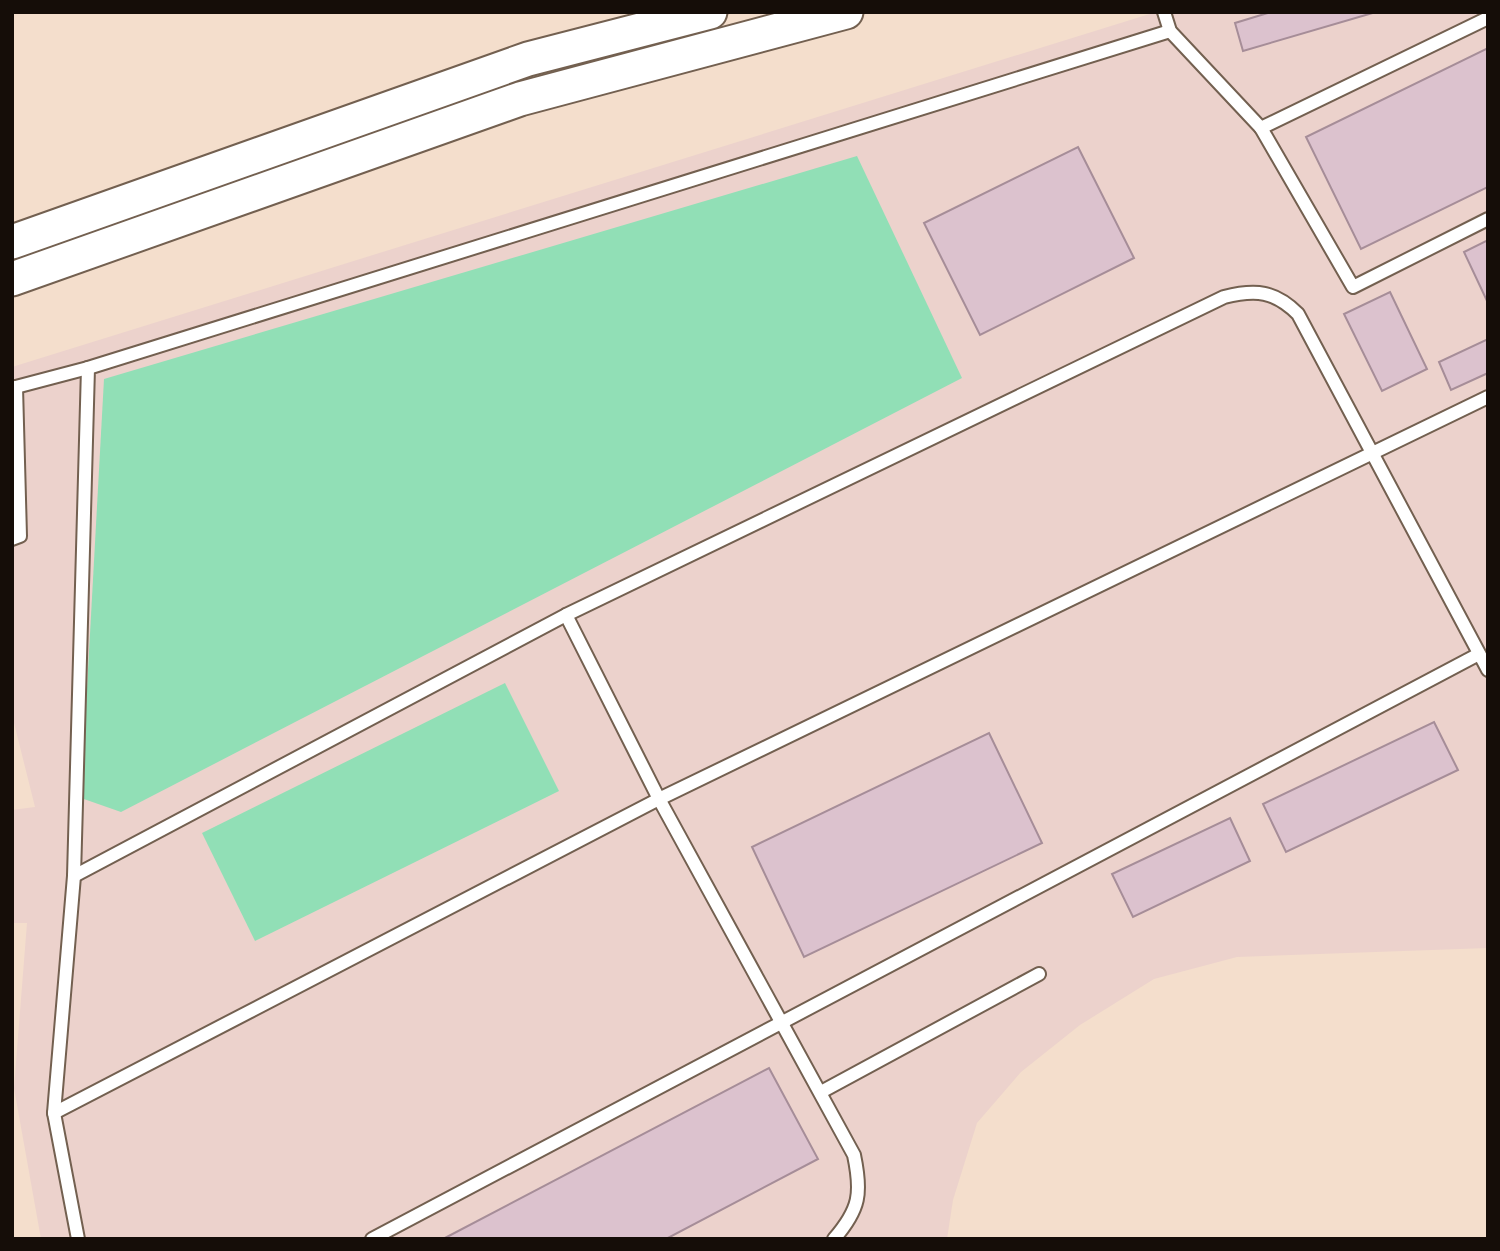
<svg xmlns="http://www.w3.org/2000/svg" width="1500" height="1251" font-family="Lato,sans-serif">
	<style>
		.industrial { fill: #ecd2cc }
		.green { fill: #91dfb6 }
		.building { fill: #dcc2ce; stroke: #a68d98; stroke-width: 2 }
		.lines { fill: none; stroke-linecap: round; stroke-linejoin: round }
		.lane-casing { stroke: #736050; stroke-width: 16 }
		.secondary-casing { stroke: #736050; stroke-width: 37 }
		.lane { stroke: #fff; stroke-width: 12 }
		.secondary { stroke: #fff; stroke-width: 33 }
	</style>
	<rect width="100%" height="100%" fill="#f4decc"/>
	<polygon class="industrial" points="1156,12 1488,12 1488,948 1237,957 1154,979 1080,1025 1021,1072 977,1123 953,1200 947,1239 41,1239 14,1088 27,923 12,923 12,810 35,807 12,715 12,367"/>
	<g class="green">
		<polygon points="857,156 962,378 121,812 81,798 104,379"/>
		<polygon points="505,683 559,791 255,941 202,833"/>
	</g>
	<g class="building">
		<polygon points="1271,12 1376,12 1243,51 1235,23"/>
		<polygon points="1488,48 1488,187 1361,249 1306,137"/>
		<polygon points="1078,147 1134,258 980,335 924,223"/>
		<polygon points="1488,240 1488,303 1464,252"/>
		<polygon points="1390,292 1427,369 1382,391 1344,314"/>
		<polygon points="1488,339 1488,373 1451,390 1439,362"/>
		<polygon points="1434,722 1458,770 1286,852 1263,804"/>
		<polygon points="989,733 1042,843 804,957 752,847"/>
		<polygon points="1230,818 1250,861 1133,917 1112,874"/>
		<polygon points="769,1068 818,1159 666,1239 443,1239"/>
	</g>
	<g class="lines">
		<g class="lane-casing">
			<g id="lane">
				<polyline points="1164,12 1170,31 1261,128 1488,18"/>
				<polyline points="1261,128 1353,287 1488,219"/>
				<polyline points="12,388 88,368"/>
				<polyline points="12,539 20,536 16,387"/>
				<path d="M566,615L659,799L854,1155C862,1193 860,1209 834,1239"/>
				<path d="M74,876L566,615L1224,297C1256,289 1275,291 1298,314L1488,670"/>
				<polyline points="821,1092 1039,974"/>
				<polyline points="54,1113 659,799 1488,397"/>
				<polyline points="78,1239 54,1113 74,876 88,368 1170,31"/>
				<polyline points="372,1239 1479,654"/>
			</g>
		</g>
		<g class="secondary-casing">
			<g id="secondary">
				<polyline points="12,242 528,59 710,12"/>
				<polyline points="12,279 520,99 846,12"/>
			</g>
		</g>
		<use href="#lane" class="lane"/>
		<use href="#secondary" class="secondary"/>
	</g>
	<rect width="1500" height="1251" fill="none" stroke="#150d08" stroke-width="28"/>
</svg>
